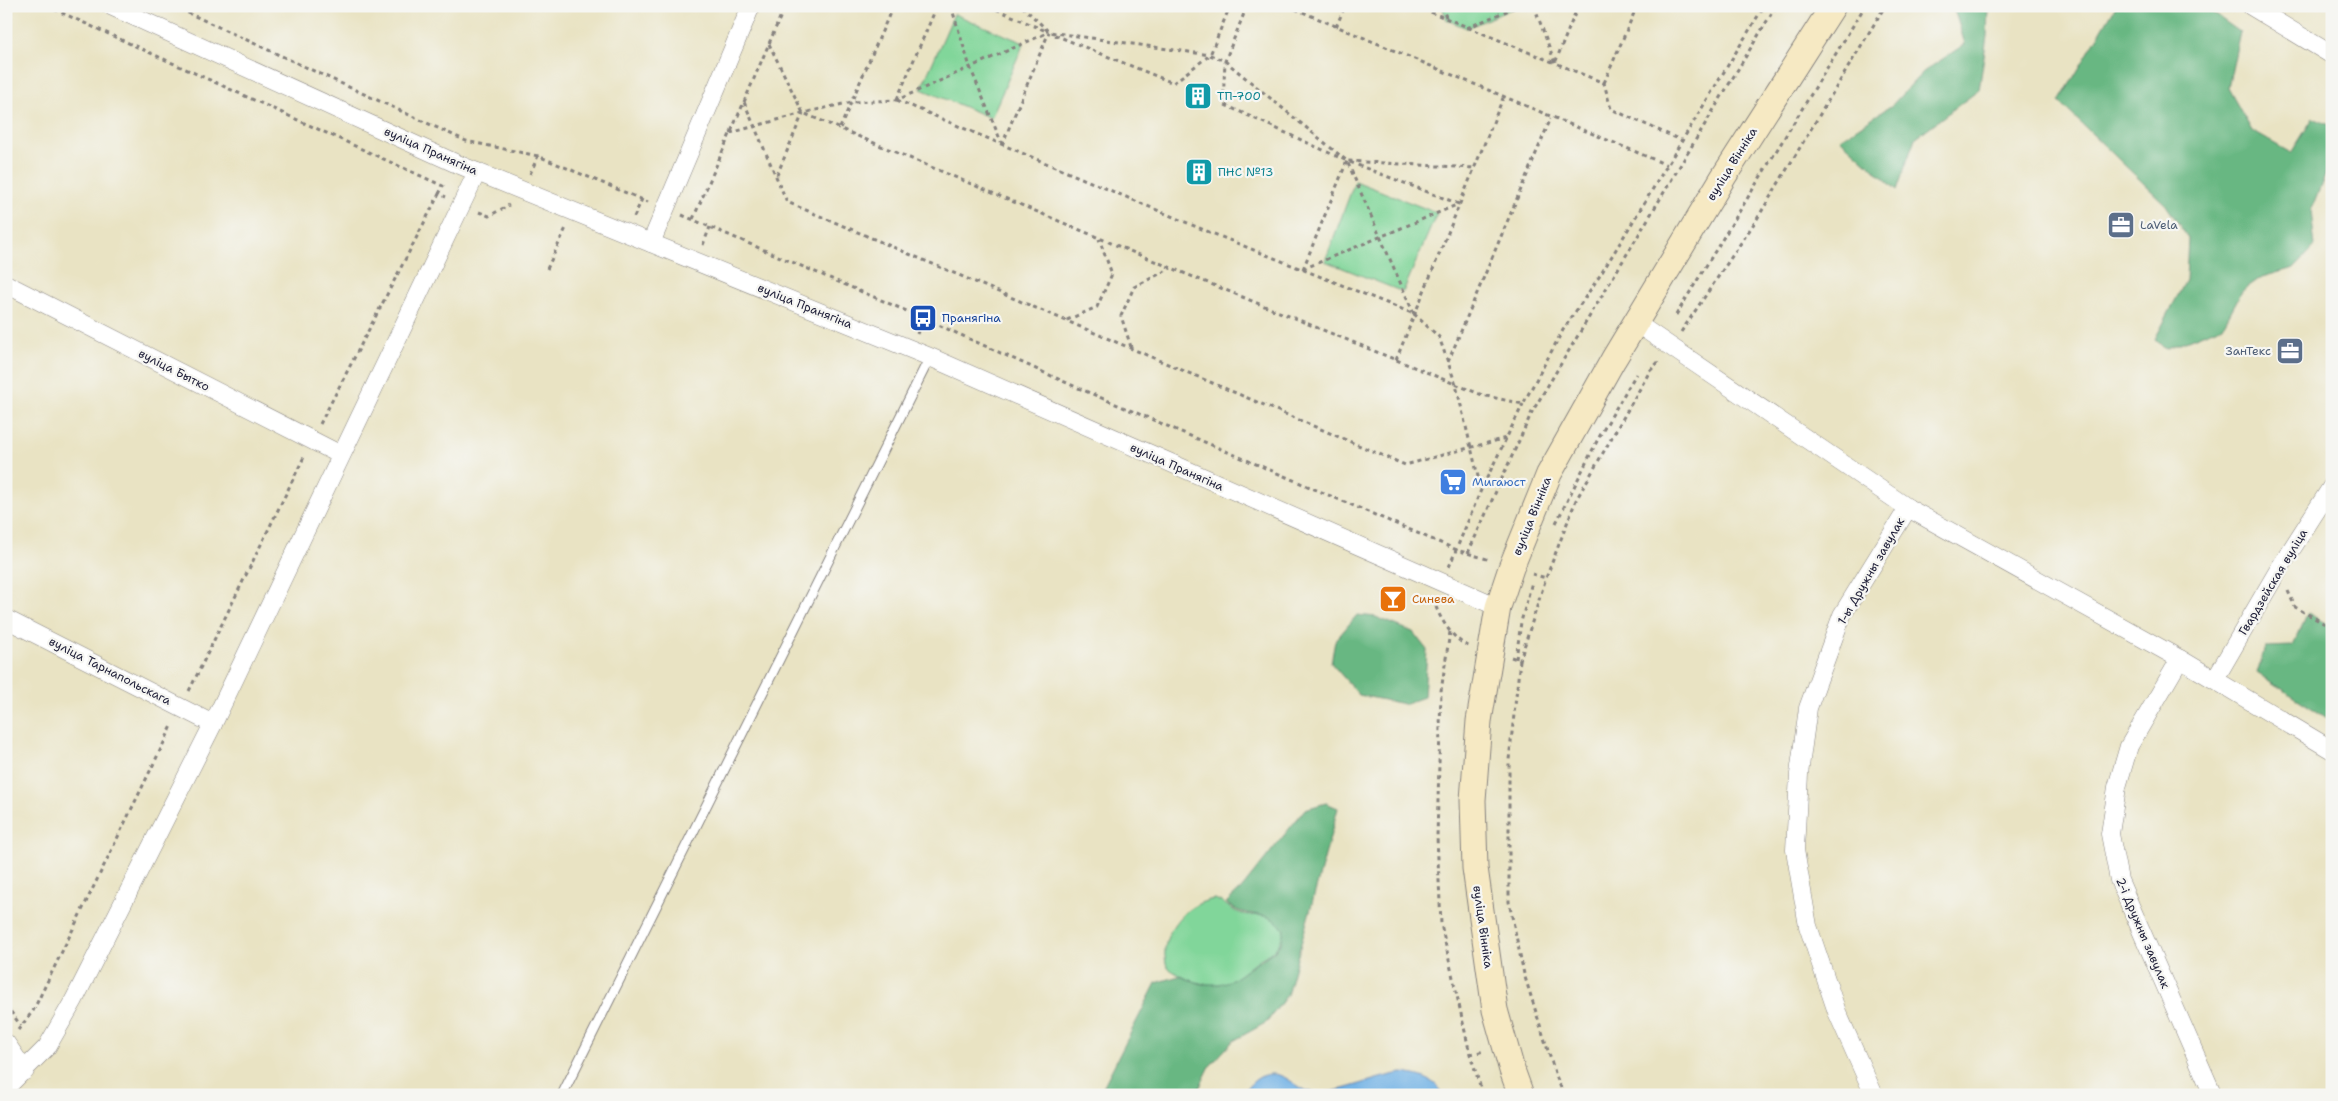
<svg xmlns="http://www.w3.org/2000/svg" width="2338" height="1101" font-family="'Shantell Sans',sans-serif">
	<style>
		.green { fill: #81d69a; stroke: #527c6a }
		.forest { fill: #68b782; stroke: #456c5e }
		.water { fill: #70b1e5; stroke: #496a90 }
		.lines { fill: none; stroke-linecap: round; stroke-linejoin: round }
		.lane-casing { stroke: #86827f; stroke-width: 11 }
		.street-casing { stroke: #86827f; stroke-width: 19 }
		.secondary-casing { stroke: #86827f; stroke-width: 27 }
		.path { stroke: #86827f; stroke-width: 3; stroke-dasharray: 4 4; stroke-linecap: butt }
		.lane { stroke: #fff; stroke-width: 9 }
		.street { stroke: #fff; stroke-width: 18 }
		.secondary { stroke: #f6e9c3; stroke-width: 25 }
		.labels { text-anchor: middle; stroke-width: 4.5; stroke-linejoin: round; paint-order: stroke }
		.culture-label { font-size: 12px; fill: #0d838f; stroke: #f6f6f2; text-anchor: start }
		.street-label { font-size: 12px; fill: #22223b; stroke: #f6f6f2 }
		.service-label { font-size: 12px; fill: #4e5e75; stroke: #f6f6f2; text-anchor: start }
		.transit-label { font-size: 12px; fill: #164399; stroke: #f6f6f2; text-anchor: start }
		.shop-label { font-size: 12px; fill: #366cbe; stroke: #f6f6f2; text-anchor: start }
		.food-label { font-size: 12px; fill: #c56008; stroke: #f6f6f2; text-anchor: start }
	</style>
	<rect width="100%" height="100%" fill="#f6f6f2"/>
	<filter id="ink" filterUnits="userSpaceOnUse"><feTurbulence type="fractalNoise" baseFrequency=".02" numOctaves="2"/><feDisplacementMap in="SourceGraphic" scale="10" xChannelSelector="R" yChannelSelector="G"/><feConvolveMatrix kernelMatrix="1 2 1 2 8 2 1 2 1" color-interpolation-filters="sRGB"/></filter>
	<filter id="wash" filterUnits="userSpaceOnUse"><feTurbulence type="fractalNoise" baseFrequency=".0096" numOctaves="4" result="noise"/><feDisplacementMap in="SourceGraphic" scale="20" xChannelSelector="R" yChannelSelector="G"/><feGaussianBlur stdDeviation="1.12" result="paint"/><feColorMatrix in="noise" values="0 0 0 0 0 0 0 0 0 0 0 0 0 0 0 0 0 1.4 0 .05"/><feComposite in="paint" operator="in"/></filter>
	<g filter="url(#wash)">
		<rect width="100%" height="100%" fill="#e9e3c3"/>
		<g class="green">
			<polygon points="1442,6 1518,6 1467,28 1447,20"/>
			<polygon points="954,14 1024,43 991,118 921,89"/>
			<polygon points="1355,181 1437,213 1403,292 1325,261"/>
			<path d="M1215,899C1223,902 1228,907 1235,911C1255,921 1269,907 1284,930C1280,950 1272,951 1257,961C1249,967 1241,975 1232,980C1211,991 1184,980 1167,967C1157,935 1184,903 1215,899Z"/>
		</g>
		<g class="forest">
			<polygon points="1953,6 1988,6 1987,36 1979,90 1915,138 1897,190 1840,139 1892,105 1923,72 1965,44"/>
			<polygon points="2116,6 2203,6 2240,32 2228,88 2252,131 2291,153 2313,118 2332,126 2332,157 2311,211 2315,246 2294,268 2262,277 2242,291 2223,326 2165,349 2155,339 2186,280 2188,238 2166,205 2059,102"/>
			<polygon points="2308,613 2332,627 2332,721 2257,673 2265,647 2293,646"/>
			<polygon points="1357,615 1376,617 1413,632 1427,650 1424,697 1404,704 1359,695 1331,663 1335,641"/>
			<path d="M1326,803L1338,808L1287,995L1267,1022L1233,1041L1210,1066L1196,1095H1099L1156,983L1179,976L1202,984H1219L1232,980L1274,951L1281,943L1284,930C1268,906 1247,922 1226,903L1242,888L1305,809Z"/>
		</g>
		<path class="water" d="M1402,1073C1420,1075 1435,1079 1444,1095H1242C1248,1086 1255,1078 1265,1075C1285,1069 1297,1091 1315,1093C1335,1095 1378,1076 1402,1073Z"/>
	</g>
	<g filter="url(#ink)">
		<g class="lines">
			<g class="lane-casing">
				<polyline id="lane" points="562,1095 930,357"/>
			</g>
			<g class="street-casing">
				<g id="street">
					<polyline points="111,6 455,163 930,357 1498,607"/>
					<polyline points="2251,6 2332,55"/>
					<polyline points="651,243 751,6"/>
					<polyline points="6,284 341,455"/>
					<polyline points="1636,323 1908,508 2180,659 2332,750"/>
					<polyline points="6,619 213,724"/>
					<polyline points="2180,659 2129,746 2117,787 2110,834 2119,880 2213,1095"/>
					<polyline points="2215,679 2279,569 2332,486"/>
					<polyline points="6,1043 25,1071"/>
					<polyline points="6,1088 47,1047 74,1000 213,724 477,172"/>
					<polyline points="1874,1095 1837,1012 1808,926 1795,850 1799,774 1808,708 1842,615 1908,508"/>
				</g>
			</g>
			<g class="secondary-casing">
				<polyline id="secondary" points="1521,1095 1512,1070 1495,1010 1475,868 1473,800 1479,721 1498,607 1511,568 1549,474 1613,360 1724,176 1833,6"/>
			</g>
			<g class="path">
				<polyline points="47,6 443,186 439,194"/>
				<polyline points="173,6 466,141 538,156"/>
				<polyline points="951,6 970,67 1002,144"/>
				<polyline points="989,6 1046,31"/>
				<polyline points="1022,6 1049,32 1210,55 1225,61 1347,161 1223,104 1225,61 1247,6"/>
				<polyline points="1288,6 1667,165"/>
				<polyline points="1416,6 1555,63 1578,6"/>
				<polyline points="1442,6 1447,20"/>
				<polyline points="1534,6 1555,63 1604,83 1611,109 1683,141"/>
				<polyline points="1336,27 1345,6"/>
				<polyline points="1467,28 1518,6"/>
				<polyline points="1055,35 1173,83 1210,55 1230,6"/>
				<polyline points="769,44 803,113 1130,251 1482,395 1523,404 1563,330 1601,274 1764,6"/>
				<polyline points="1604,83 1637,6"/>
				<polyline points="897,99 937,6"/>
				<polyline points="897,100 1204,230 1414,314 1347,161 1475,168"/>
				<polyline points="744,102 785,6"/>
				<polyline points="840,128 893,6"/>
				<polyline points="730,133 803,113"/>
				<polyline points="1002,145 1049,32"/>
				<polyline points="530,174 538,156 648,202"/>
				<polyline points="777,175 803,113 852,102 897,100 1049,32"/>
				<polyline points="479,212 489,216 509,205"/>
				<polyline points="682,215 923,318 1076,387 1457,550 1490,560"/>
				<polyline points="634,217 642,199"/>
				<polyline points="693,219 744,102 787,202 1405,465 1506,438"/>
				<polyline points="703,245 710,227"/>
				<polyline points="547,269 566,228"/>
				<polyline points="1303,269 1347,161 1459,204"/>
				<polyline points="1303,269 1459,204"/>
				<polyline points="1414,314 1439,337 1456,385 1481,489"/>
				<polyline points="1676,315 1865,6"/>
				<polyline points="1067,320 1097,307 1112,274 1099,239"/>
				<polyline points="1681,332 1757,219 1885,6"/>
				<polyline points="917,334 923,318"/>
				<polyline points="1131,347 1121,316 1134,287 1171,268"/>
				<polyline points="1396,360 1503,98"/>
				<polyline points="1448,362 1551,118"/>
				<polyline points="320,424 439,194 446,197"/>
				<polyline points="1556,523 1598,439 1636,374"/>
				<polyline points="1468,553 1532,412 1776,6"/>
				<polyline points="1449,567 1481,490 1523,404"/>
				<polyline points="1532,574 1546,578"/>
				<polyline points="2288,591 2295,607 2332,628"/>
				<path d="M1434,599C1436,614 1454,642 1469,646"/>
				<polyline points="1450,632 1441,691 1437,837 1441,924 1470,1054 1483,1095"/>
				<polyline points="1511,657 1520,660 1546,578 1576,500 1650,371 1659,361"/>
				<polyline points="1516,659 1521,622 1532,582"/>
				<polyline points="1520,660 1509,760 1509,902 1524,974 1556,1076 1564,1095"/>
				<polyline points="189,691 304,457"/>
				<polyline points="6,1005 21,1026"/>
				<polyline points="18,1030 33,1011 173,724"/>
				<polyline points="1470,1054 1485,1051"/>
			</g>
			<use href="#lane" class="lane"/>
			<use href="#street" class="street"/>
			<use href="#secondary" class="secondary"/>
		</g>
	</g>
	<defs>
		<g id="building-square" transform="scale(1.4375)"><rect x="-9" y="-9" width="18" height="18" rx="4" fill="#0f9aa8" stroke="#f6f6f2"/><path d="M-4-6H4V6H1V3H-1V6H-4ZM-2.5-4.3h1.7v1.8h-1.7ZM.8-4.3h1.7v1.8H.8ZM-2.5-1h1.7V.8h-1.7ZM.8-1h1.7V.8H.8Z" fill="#fff"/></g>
		<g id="office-square" transform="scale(1.4375)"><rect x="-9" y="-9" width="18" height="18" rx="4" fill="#5c6f8a" stroke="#f6f6f2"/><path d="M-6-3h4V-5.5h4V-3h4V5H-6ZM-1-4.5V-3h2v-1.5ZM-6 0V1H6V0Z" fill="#fff"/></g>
		<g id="bus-square" transform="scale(1.4375)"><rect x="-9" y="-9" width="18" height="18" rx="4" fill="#1a4fb4" stroke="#f6f6f2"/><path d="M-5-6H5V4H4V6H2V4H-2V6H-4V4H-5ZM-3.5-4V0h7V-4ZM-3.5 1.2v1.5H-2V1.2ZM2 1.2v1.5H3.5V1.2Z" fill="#fff"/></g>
		<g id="supermarket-square" transform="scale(1.4375)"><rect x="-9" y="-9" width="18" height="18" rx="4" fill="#3f7fe0" stroke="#f6f6f2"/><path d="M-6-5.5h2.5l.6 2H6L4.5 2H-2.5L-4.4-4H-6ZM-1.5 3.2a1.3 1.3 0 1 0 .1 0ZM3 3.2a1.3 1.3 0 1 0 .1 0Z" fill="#fff"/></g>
		<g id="bar-square" transform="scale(1.4375)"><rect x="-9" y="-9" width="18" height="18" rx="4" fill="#e8710a" stroke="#f6f6f2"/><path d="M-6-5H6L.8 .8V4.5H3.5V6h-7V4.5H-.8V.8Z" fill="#fff"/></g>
	</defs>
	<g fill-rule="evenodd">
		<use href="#building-square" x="1198" y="96"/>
		<use href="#building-square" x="1199" y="172"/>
		<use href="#office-square" x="2121" y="225"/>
		<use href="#bus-square" x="923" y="318"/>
		<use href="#office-square" x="2290" y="351"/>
		<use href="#supermarket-square" x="1453" y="482"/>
		<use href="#bar-square" x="1393" y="599"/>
	</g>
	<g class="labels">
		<g class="culture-label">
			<text x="1217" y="100">ТП-700</text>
			<text x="1218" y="176">ПНС №13</text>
		</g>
		<g class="street-label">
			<text transform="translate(431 151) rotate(24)" y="4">вуліца Пранягіна</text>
			<text transform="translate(1732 164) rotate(-58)" y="4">вуліца Вінніка</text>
			<text transform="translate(805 306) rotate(22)" y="4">вуліца Пранягіна</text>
			<text transform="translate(174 370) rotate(27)" y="4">вуліца Бытко</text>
			<text transform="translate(1177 467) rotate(24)" y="4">вуліца Пранягіна</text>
			<text transform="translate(1532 516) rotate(-68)" y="4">вуліца Вінніка</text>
			<text transform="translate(1871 571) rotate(-60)" y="4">1-ы Дружны завулак</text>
			<text transform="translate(2273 582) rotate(-59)" y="4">Гвардзейская вуліца</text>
			<text transform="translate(110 671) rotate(27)" y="4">вуліца Тарнапольскага</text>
			<text transform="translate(1483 927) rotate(82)" y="4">вуліца Вінніка</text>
			<text transform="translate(2143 933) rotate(67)" y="4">2-і Дружны завулак</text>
		</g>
		<g class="service-label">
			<text x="2140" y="229">LaVela</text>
			<text x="2271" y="355" text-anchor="end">ЗанТекс</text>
		</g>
		<g class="transit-label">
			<text x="942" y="322">Пранягіна</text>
		</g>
		<g class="shop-label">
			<text x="1472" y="486">Мигаюст</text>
		</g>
		<g class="food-label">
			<text x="1412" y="603">Синева</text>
		</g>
	</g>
	<rect width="2338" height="1101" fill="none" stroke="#f6f6f2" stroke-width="25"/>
</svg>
